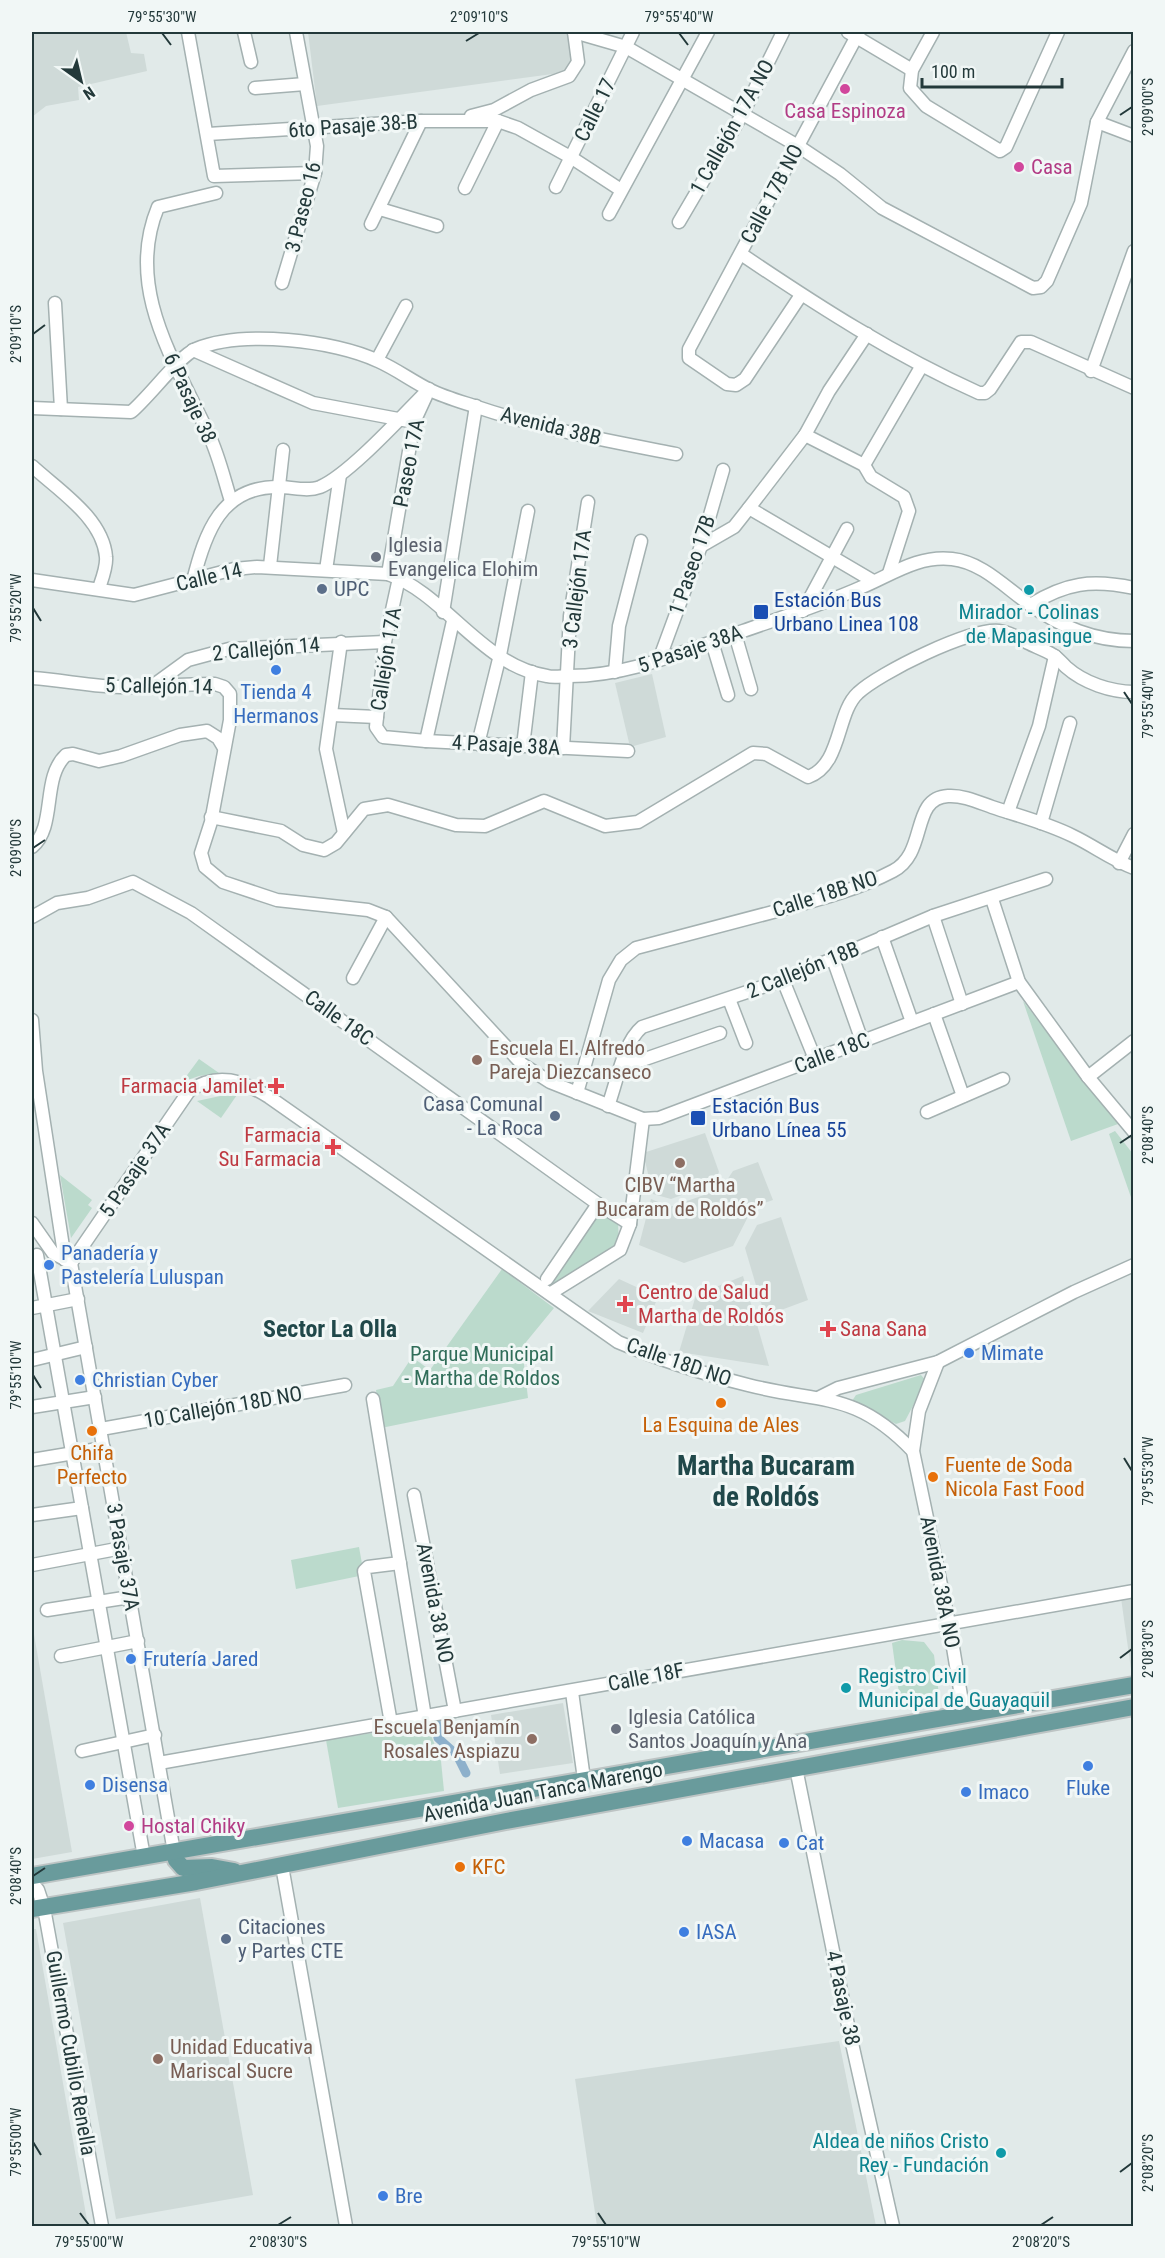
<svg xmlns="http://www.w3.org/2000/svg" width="1165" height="2258" font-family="'Roboto Condensed',sans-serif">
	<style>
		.built { fill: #cfdad8 }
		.green { fill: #bbdacc }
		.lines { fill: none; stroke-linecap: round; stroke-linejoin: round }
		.canal { stroke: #8db0cb; stroke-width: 9 }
		.minor-casing { stroke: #a4b1b1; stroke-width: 15 }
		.major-casing { stroke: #bdc4c4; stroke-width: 20 }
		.minor { stroke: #fff; stroke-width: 12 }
		.major { stroke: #699b9c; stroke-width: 16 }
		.ticks { fill: none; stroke: #23393a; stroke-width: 2 }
		.hotel-dot { fill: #d1479c; stroke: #f1f7f6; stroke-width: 2 }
		.worship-dot { fill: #6b7280; stroke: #f1f7f6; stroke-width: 2 }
		.service-dot { fill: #5c6f8a; stroke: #f1f7f6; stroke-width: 2 }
		.culture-dot { fill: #0f9aa8; stroke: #f1f7f6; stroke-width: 2 }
		.transit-dot { fill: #1a4fb4; stroke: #f1f7f6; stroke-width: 2 }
		.shop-dot { fill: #3f7fe0; stroke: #f1f7f6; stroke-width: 2 }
		.education-dot { fill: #8d6e63; stroke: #f1f7f6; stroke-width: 2 }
		.health-dot { fill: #e0444e; stroke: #f1f7f6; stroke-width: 2 }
		.food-dot { fill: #e8710a; stroke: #f1f7f6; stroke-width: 2 }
		.labels { text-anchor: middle; stroke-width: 6; stroke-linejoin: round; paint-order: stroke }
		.street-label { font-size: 21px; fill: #23393a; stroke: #f1f7f6 }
		.hotel-label { font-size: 21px; fill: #b23c85; stroke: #f1f7f6; text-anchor: start }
		.worship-label { font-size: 21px; fill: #5b616d; stroke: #f1f7f6; text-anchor: start }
		.service-label { font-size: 21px; fill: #4e5e75; stroke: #f1f7f6; text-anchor: start }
		.transit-label { font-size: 21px; fill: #164399; stroke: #f1f7f6; text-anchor: start }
		.culture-label { font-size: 21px; fill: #0d838f; stroke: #f1f7f6 }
		.shop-label { font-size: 21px; fill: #366cbe; stroke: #f1f7f6; text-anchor: start }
		.education-label { font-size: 21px; fill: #785e54; stroke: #f1f7f6; text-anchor: start }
		.health-label { font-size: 21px; fill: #be3a42; stroke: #f1f7f6; text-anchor: end }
		.park-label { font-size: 21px; fill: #306d59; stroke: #f1f7f6 }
		.food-label { font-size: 21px; fill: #c56008; stroke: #f1f7f6 }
		.quarter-label { font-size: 24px; font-weight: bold; fill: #20484a; stroke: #f1f7f6 }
		.district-label { font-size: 27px; font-weight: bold; fill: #20484a; stroke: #f1f7f6 }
		.neatline { fill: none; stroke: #23393a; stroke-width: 2 }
		.ticks-label { font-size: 15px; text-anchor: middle; fill: #23393a }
	</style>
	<rect width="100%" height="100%" fill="#e1eae9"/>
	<g class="built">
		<polygon points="32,32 126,32 131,53 144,54 147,71 78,87 79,100 46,106 32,117"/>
		<polygon points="308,32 570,32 575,71 317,106"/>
		<polygon points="652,674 666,737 630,747 615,683"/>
		<polygon points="705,1133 719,1172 714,1183 671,1199 653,1194 643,1153"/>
		<polygon points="758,1162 773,1200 753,1207 733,1246 684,1263 639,1245 651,1199 670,1207 721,1189 733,1171"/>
		<polygon points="781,1217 808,1300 765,1316 745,1248 757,1225"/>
		<polygon points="743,1276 769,1366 679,1352 696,1295"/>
		<polygon points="619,1279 658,1297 643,1333 588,1311"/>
		<polygon points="1133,1595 1134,1668 1131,1669 1121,1598"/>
		<polygon points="32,1623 72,1852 32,1859"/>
		<polygon points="563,1703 573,1763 500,1774 491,1715"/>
		<polygon points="200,1898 253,2195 116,2219 63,1923"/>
		<polygon points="32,1929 36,1929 88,2226 32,2226"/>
		<polygon points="839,2041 876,2226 597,2226 575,2079"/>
	</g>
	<g class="green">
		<polygon points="1023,1001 1118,1124 1071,1141"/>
		<polygon points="199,1059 219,1073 199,1076 182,1082"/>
		<polygon points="239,1092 221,1118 197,1101"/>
		<polygon points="1115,1131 1133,1154 1133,1203 1109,1134"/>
		<polygon points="60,1175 92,1200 88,1205 92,1208 71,1238"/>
		<polygon points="598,1207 618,1222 619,1246 554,1287 546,1282"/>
		<polygon points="502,1269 554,1308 522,1347 528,1398 381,1428 376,1390 393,1386 412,1357 430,1370"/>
		<polygon points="921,1375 926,1381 905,1421 896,1424 852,1401 856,1395"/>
		<polygon points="359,1547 364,1575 296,1589 291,1560"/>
		<polygon points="902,1640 924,1642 934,1655 939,1695 933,1702 901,1708 892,1643"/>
		<polygon points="427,1725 441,1761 444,1791 338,1808 326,1740"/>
	</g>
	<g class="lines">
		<polyline class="canal" points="436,1720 438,1738 457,1755 466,1773"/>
		<g class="minor-casing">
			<g id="minor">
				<polyline points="188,32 214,176 315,173"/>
				<polyline points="244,32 251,62"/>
				<polyline points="574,32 626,47 798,146 840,174 882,208 1033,288 1041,287 1047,281 1081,203 1097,122 1134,51"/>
				<polyline points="848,32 912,70"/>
				<polyline points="933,32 912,70 910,88 926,106 1000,151 1006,147 1058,32"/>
				<polyline points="255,88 305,84"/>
				<polyline points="471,116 494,110 531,90 569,76 578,62 574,32"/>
				<polyline points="1097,122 1134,136"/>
				<polyline points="208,134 421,121 498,121 518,128 572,158 621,190"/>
				<polyline points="556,187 633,32"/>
				<polyline points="465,188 498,121"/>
				<path d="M216,193L158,207C124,289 176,363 209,435C219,456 224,479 231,501"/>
				<polyline points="380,209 437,226"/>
				<polyline points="609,214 708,32"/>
				<polyline points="679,222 743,113 783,32"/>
				<polyline points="371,224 421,121"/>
				<path d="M741,254C818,306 894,355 979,393H985L990,389L1021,342H1031L1134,388"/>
				<polyline points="282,283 315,173 317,146 296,32"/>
				<polyline points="801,295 745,379 736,385 727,384 689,358 689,349 859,32"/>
				<polyline points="55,303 61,409"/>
				<polyline points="193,350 313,403 414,422"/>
				<polyline points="377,360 406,306"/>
				<polyline points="1091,371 1134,251"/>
				<path d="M32,408L131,412C149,397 179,356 196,349C242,330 334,340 378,361C396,369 412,381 430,390C444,397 462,402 477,407C542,429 609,441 676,454"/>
				<polyline points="805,435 864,465 871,477 904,497 909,511 889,573"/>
				<polyline points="864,465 921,367"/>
				<path d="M32,466C58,490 103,518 106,557C107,567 102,579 99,588"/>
				<polyline points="749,508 873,581"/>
				<polyline points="701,546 734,527 749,508 805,435 829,391 867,334"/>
				<polyline points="270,566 283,450"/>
				<polyline points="326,570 340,475"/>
				<polyline points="388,574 414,422 426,396"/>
				<polyline points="399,578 385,642 377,717 376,727 383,737 426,741 628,751"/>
				<path d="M32,580L134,595L234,569L257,567L388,574C445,594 482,666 547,676C554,678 562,676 569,676C631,676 686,650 743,631C783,617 824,604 862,587C891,575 918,555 952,559C982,562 1006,588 1029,604C1061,627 1094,641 1134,641"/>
				<path d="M193,581C205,533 221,486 279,487C293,487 307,492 320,487C349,475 404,414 429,389"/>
				<path d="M1030,605C1066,583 1091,579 1134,588"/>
				<polyline points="803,611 847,529"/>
				<polyline points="443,612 476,406"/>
				<polyline points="735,634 751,689"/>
				<polyline points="341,642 326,749 344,833"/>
				<polyline points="712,642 728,695"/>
				<polyline points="659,660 701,546 723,470"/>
				<polyline points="615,672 619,626 641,541"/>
				<path d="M32,678C65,680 97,688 130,687C159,686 187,684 215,684L224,687L230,694V720L211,822L201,853L205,867L223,882L277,900L368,910L386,917L522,1064L550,1082L643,1119L659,1118L1019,982"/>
				<polyline points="155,684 188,660 229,649 385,642"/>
				<polyline points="332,715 377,717"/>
				<polyline points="426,741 453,621"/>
				<polyline points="478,744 500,655 528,511"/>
				<polyline points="523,746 532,672"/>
				<polyline points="563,748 570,616 588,502"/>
				<polyline points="1008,812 1039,726 1055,656"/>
				<path d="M211,817L281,831L303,845L324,850L336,843L364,809L388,805L456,825L485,826L544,801L605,826L638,822L753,753L766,754L808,777C842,765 836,713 858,693C879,673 970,628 999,631C1009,632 1019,638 1028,643C1036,647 1045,650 1053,655C1058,658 1062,663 1066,667C1084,683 1111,692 1134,692"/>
				<polyline points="1041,823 1070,723"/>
				<path d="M32,847C57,826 41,778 66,755L73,754L99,761L121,756L180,735L207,731L218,738L224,748"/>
				<polyline points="1119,863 1134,834"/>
				<polyline points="992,899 1019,982 1088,1077 1134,1132"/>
				<polyline points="933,916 962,1004"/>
				<polyline points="32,917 57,903 88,898 133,882 191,913 598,1204 630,1224"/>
				<polyline points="882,937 912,1022"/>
				<polyline points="833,959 862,1041"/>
				<polyline points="353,978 386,917"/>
				<polyline points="783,980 815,1059"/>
				<polyline points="729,999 746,1043"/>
				<polyline points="934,1014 963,1096"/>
				<polyline points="32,1020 36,1071 65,1260"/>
				<polyline points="622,1067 720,1033"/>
				<polyline points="1088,1077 1134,1041"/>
				<path d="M577,1093L609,980L621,960L636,948C681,936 727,924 773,912C813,901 855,891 893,871C928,853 910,798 948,796C963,795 978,802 992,807C1019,816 1047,823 1073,836C1094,846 1112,860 1134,868"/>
				<path d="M608,1106C617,1082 623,1043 642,1027L783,980L933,916L1046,879"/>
				<polyline points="927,1112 1003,1079"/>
				<polyline points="32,1223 53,1253 70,1262"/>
				<polyline points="37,1255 144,1857"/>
				<path d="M71,1263L189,1091C218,1071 243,1081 269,1097L618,1342C660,1360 704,1374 748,1385C822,1404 854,1390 913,1451"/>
				<polyline points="71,1263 174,1852"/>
				<polyline points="547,1279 598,1204"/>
				<polyline points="551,1293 620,1250 630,1224 643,1119"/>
				<polyline points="32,1308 78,1299"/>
				<polyline points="32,1360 86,1347"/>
				<polyline points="938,1362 919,1411 913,1451 949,1623 964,1714"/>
				<polyline points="820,1397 838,1388 938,1362 1074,1292 1134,1265"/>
				<polyline points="373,1399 425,1717"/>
				<polyline points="32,1407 95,1397"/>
				<polyline points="101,1429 345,1385"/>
				<polyline points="32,1460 104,1448"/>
				<polyline points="414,1495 455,1711"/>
				<polyline points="32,1515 82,1508"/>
				<polyline points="32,1565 122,1548"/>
				<polyline points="47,1610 130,1597"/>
				<polyline points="61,1656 138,1641"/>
				<polyline points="572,1692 584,1779"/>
				<polyline points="391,1723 364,1571 368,1567 400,1563"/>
				<polyline points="82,1751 155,1735"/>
				<polyline points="159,1763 1134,1591"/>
				<polyline points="796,1768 849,2030 893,2226"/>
				<polyline points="282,1866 346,2226"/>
				<polyline points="32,1883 38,1890 44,1908 102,2226"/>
			</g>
		</g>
		<g class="major-casing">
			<g id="major">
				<polyline points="174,1852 176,1860 183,1868 212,1867 234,1871"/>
				<polyline points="32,1876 1134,1685"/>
				<polyline points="32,1909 196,1882 506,1821 1134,1707"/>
			</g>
		</g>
		<use href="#minor" class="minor"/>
		<use href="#major" class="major"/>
	</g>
	<path class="ticks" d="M162,33L171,45M679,33L688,45M466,41L479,33M1120,115L1132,107M33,334L45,325M33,608L41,621M1124,692L1132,704M33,848L45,840M1120,1143L1132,1135M33,1375L41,1388M1124,1458L1132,1471M1120,1658L1132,1649M33,1876L45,1868M33,2142L41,2155M1120,2172L1132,2163M80,2213L89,2225M598,2213L606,2225M278,2225L291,2217M1041,2225L1053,2217"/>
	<g class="hotel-dot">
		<circle cx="845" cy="89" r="6"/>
		<circle cx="1019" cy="167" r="6"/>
		<circle cx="129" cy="1826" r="6"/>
	</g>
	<g class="worship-dot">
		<circle cx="376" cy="557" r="6"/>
		<circle cx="616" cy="1729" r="6"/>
	</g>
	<g class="service-dot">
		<circle cx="322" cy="589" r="6"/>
		<circle cx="555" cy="1116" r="6"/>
		<circle cx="226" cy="1939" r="6"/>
	</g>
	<g class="culture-dot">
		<circle cx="1029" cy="590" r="6"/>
		<circle cx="846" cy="1688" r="6"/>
		<circle cx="1001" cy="2153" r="6"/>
	</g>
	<g class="transit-dot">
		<rect x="753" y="604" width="16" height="16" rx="3"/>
		<rect x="690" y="1110" width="16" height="16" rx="3"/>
	</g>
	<g class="shop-dot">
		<circle cx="276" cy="670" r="6"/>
		<circle cx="49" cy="1265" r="6"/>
		<circle cx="969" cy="1353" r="6"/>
		<circle cx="80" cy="1380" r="6"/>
		<circle cx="131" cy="1659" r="6"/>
		<circle cx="1088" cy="1766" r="6"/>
		<circle cx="90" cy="1785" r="6"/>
		<circle cx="966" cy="1792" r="6"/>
		<circle cx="687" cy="1841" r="6"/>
		<circle cx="784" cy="1843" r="6"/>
		<circle cx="684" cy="1932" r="6"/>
		<circle cx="383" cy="2196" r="6"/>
	</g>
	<g class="education-dot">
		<circle cx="477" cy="1060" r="6"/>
		<circle cx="680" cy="1163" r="6"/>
		<circle cx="532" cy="1739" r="6"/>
		<circle cx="158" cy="2059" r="6"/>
	</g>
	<g class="health-dot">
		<path d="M273 1077h6v6h6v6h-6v6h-6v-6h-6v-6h6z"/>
		<path d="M330 1138h6v6h6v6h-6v6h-6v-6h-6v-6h6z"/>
		<path d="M622 1295h6v6h6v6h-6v6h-6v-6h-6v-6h6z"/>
		<path d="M825 1320h6v6h6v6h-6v6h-6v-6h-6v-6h6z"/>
	</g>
	<g class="food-dot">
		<circle cx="721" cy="1403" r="6"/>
		<circle cx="92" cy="1431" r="6"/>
		<circle cx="933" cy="1477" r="6"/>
		<circle cx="460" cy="1867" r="6"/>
	</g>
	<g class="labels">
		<g class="street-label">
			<text transform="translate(595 110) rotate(-64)" y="7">Calle 17</text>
			<text transform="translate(353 126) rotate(-4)" y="7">6to Pasaje 38-B</text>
			<text transform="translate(732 127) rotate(-61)" y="7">1 Callejón 17A NO</text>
			<text transform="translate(772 194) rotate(-62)" y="7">Calle 17B NO</text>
			<text transform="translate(303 207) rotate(-76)" y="7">3 Paseo 16</text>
			<text transform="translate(190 398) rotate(65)" y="7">6 Pasaje 38</text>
			<text transform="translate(551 426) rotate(14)" y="7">Avenida 38B</text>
			<text transform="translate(409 463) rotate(-79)" y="7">Paseo 17A</text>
			<text transform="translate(692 565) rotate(-71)" y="7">1 Paseo 17B</text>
			<text transform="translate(209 577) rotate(-13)" y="7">Calle 14</text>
			<text transform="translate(577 589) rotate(-83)" y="7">3 Callejón 17A</text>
			<text transform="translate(266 649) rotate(-5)" y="7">2 Callejón 14</text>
			<text transform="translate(690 649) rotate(-19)" y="7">5 Pasaje 38A</text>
			<text transform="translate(386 659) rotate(-81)" y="7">Callejón 17A</text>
			<text transform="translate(159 686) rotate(1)" y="7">5 Callejón 14</text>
			<text transform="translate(506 745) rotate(3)" y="7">4 Pasaje 38A</text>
			<text transform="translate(825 894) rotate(-18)" y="7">Calle 18B NO</text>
			<text transform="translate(803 970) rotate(-22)" y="7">2 Callejón 18B</text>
			<text transform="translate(339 1018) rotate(36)" y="7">Calle 18C</text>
			<text transform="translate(832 1053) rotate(-21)" y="7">Calle 18C</text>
			<text transform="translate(135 1170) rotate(-56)" y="7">5 Pasaje 37A</text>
			<text transform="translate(679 1362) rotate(19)" y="7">Calle 18D NO</text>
			<text transform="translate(223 1407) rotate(-10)" y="7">10 Callejón 18D NO</text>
			<text transform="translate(123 1557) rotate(80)" y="7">3 Pasaje 37A</text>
			<text transform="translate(940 1582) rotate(79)" y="7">Avenida 38A NO</text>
			<text transform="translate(435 1603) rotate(79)" y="7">Avenida 38 NO</text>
			<text transform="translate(646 1677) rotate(-11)" y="7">Calle 18F</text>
			<text transform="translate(543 1792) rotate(-11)" y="7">Avenida Juan Tanca Marengo</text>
			<text transform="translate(843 1998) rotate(78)" y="7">4 Pasaje 38</text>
			<text transform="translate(71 2053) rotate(80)" y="7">Guillermo Cubillo Renella</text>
		</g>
		<g class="hotel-label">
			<text x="845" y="118" text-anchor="middle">Casa Espinoza</text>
			<text x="1031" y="174">Casa</text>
			<text x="141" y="1833">Hostal Chiky</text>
		</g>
		<g class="worship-label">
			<text x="388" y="552">Iglesia<tspan x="388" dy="24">Evangelica Elohim</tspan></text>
			<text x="628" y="1724">Iglesia Católica<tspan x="628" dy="24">Santos Joaquín y Ana</tspan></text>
		</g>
		<g class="service-label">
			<text x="334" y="596">UPC</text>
			<text x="543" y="1111" text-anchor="end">Casa Comunal<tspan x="543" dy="24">- La Roca</tspan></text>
			<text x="238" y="1934">Citaciones<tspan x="238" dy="24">y Partes CTE</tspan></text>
		</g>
		<g class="transit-label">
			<text x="774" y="607">Estación Bus<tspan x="774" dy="24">Urbano Linea 108</tspan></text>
			<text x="712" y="1113">Estación Bus<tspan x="712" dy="24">Urbano Línea 55</tspan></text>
		</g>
		<g class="culture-label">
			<text x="1029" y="619">Mirador - Colinas<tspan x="1029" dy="24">de Mapasingue</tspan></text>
			<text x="858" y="1683" text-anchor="start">Registro Civil<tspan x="858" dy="24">Municipal de Guayaquil</tspan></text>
			<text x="989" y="2148" text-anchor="end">Aldea de niños Cristo<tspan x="989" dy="24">Rey - Fundación</tspan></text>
		</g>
		<g class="shop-label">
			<text x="276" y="699" text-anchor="middle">Tienda 4<tspan x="276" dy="24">Hermanos</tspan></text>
			<text x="61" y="1260">Panadería y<tspan x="61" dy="24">Pastelería Luluspan</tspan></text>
			<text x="981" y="1360">Mimate</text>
			<text x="92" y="1387">Christian Cyber</text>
			<text x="143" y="1666">Frutería Jared</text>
			<text x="102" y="1792">Disensa</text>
			<text x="1088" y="1795" text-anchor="middle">Fluke</text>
			<text x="978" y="1799">Imaco</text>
			<text x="699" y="1848">Macasa</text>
			<text x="796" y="1850">Cat</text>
			<text x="696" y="1939">IASA</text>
			<text x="395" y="2203">Bre</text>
		</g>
		<g class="education-label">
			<text x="489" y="1055">Escuela EI. Alfredo<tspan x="489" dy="24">Pareja Diezcanseco</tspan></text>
			<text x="680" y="1192" text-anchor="middle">CIBV “Martha<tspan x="680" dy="24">Bucaram de Roldós”</tspan></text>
			<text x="520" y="1734" text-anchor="end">Escuela Benjamín<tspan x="520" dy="24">Rosales Aspiazu</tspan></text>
			<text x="170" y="2054">Unidad Educativa<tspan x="170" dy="24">Mariscal Sucre</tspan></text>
		</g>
		<g class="health-label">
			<text x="264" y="1093">Farmacia Jamilet</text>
			<text x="321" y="1142">Farmacia<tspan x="321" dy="24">Su Farmacia</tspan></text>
			<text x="638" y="1299" text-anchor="start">Centro de Salud<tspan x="638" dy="24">Martha de Roldós</tspan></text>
			<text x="840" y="1336" text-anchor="start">Sana Sana</text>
		</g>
		<g class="park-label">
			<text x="482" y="1361">Parque Municipal<tspan x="482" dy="24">- Martha de Roldos</tspan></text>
		</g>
		<g class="food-label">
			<text x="721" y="1432">La Esquina de Ales</text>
			<text x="92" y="1460">Chifa<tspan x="92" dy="24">Perfecto</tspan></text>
			<text x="945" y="1472" text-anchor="start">Fuente de Soda<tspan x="945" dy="24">Nicola Fast Food</tspan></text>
			<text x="472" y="1874" text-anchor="start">KFC</text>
		</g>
		<g class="quarter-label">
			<text x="330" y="1337">Sector La Olla</text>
		</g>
		<g class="district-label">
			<text x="766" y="1475">Martha Bucaram<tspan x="766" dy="31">de Roldós</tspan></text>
		</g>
	</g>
	<rect width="1165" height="2258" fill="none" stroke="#f1f7f6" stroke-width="66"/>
	<g transform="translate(81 81) rotate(146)" stroke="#f1f7f6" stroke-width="4.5" paint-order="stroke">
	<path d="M0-4.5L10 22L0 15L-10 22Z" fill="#23393a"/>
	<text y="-9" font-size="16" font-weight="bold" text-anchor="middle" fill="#23393a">N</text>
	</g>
	<path d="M922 78v9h140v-9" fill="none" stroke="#23393a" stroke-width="3"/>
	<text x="931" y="78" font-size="18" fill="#23393a" stroke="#f1f7f6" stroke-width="4.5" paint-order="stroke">100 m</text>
	<rect x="33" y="33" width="1099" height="2192" class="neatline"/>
	<g class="ticks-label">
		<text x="162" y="22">79°55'30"W</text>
		<text x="479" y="22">2°09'10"S</text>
		<text x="679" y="22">79°55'40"W</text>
		<text transform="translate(1148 107) rotate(-90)" y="5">2°09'00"S</text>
		<text transform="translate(16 334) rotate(-90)" y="5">2°09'10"S</text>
		<text transform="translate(16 608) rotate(-90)" y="5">79°55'20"W</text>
		<text transform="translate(1148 704) rotate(-90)" y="5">79°55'40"W</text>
		<text transform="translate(16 848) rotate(-90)" y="5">2°09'00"S</text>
		<text transform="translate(1148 1135) rotate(-90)" y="5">2°08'40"S</text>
		<text transform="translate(16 1375) rotate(-90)" y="5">79°55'10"W</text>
		<text transform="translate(1148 1471) rotate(-90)" y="5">79°55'30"W</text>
		<text transform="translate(1148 1649) rotate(-90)" y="5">2°08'30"S</text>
		<text transform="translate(16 1876) rotate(-90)" y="5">2°08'40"S</text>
		<text transform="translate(16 2142) rotate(-90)" y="5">79°55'00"W</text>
		<text transform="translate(1148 2163) rotate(-90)" y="5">2°08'20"S</text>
		<text x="89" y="2247">79°55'00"W</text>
		<text x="278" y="2247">2°08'30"S</text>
		<text x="606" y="2247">79°55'10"W</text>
		<text x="1041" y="2247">2°08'20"S</text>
	</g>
</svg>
